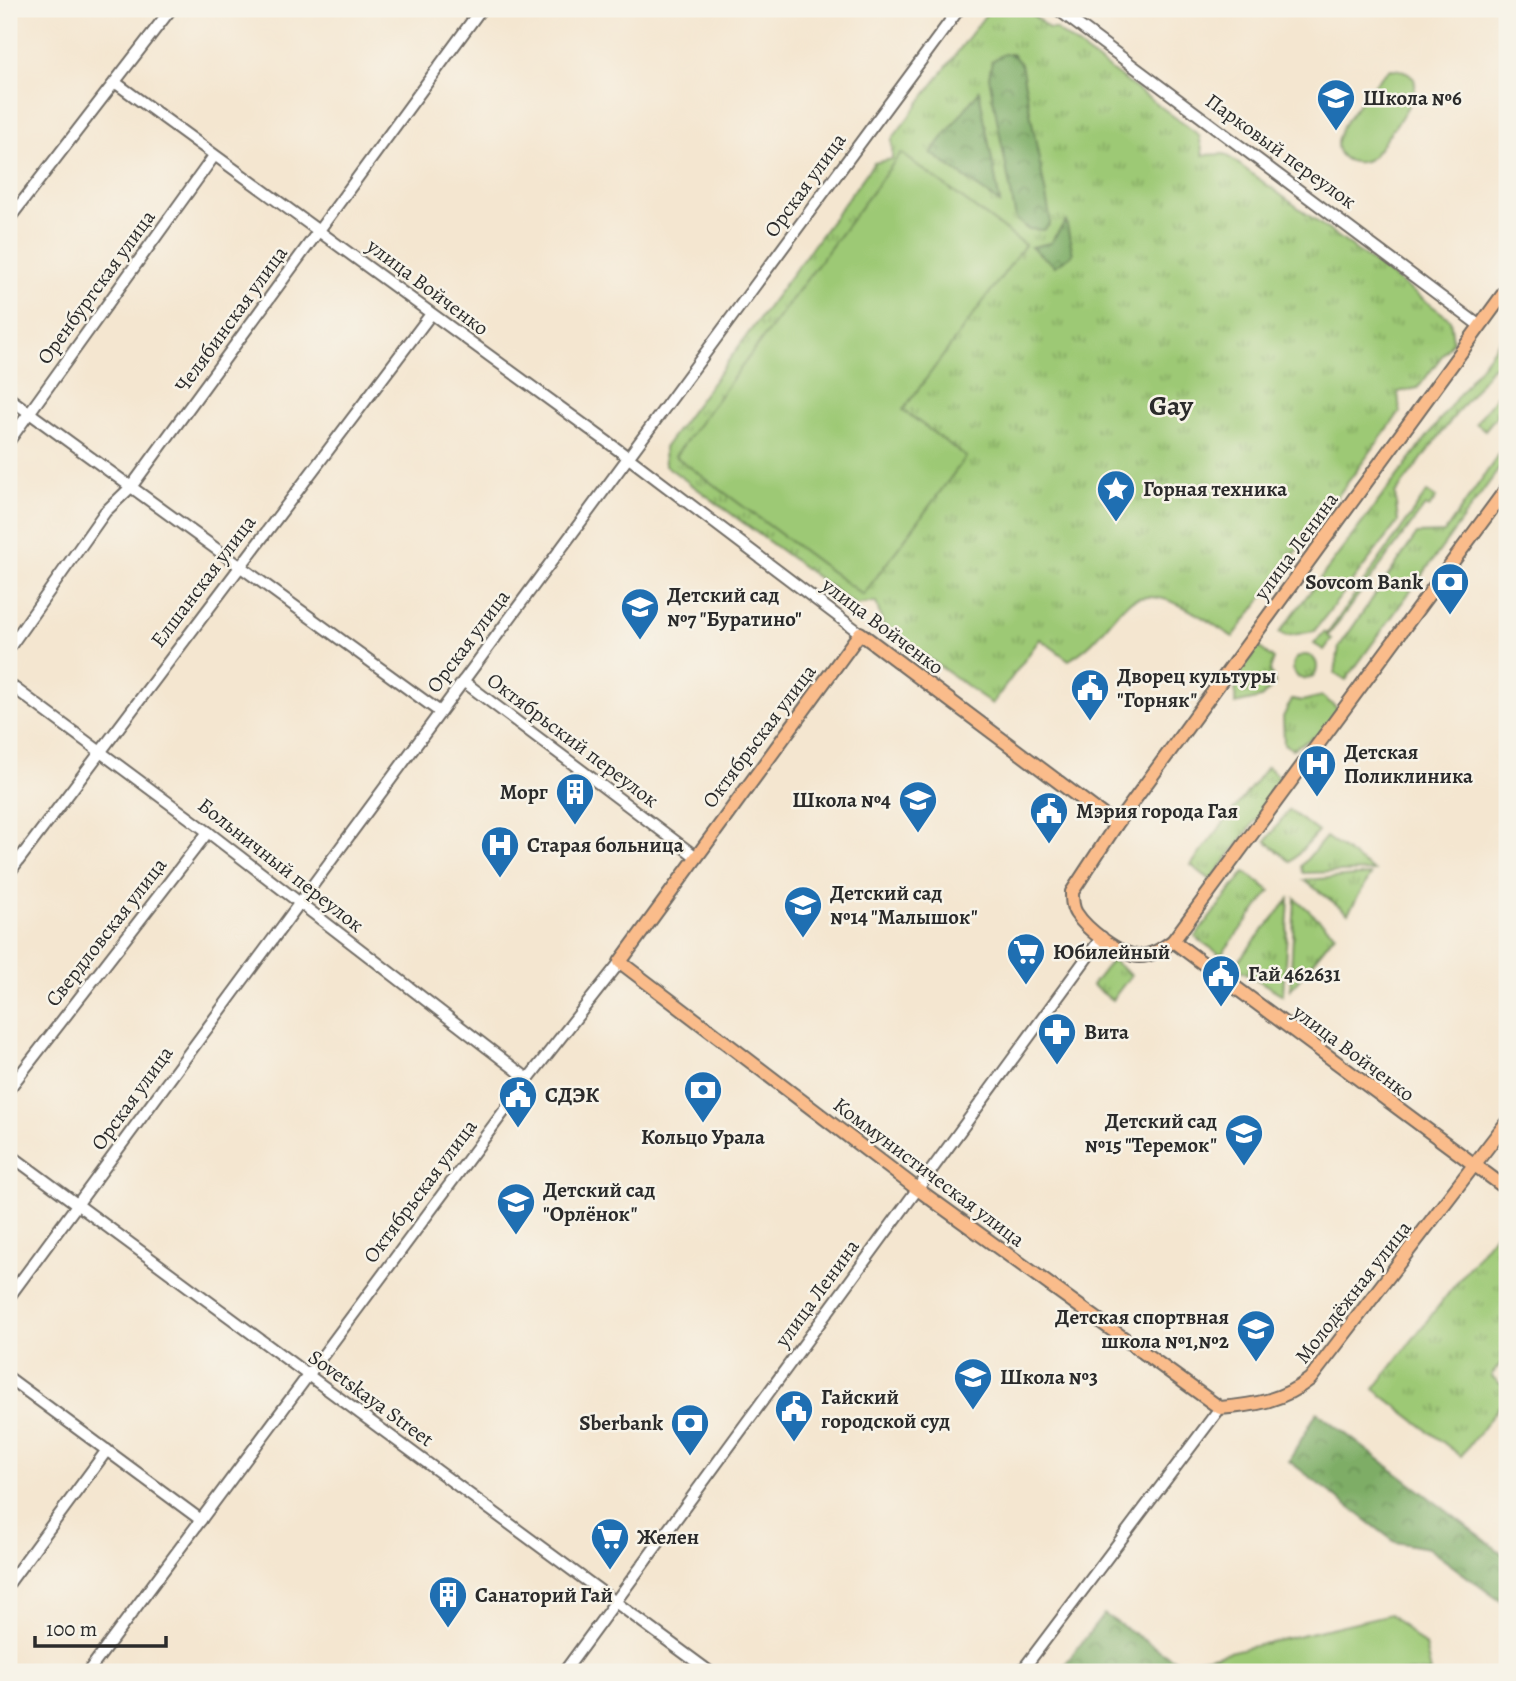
<svg xmlns="http://www.w3.org/2000/svg" width="1516" height="1681" font-family="Alegreya,serif">
	<style>
		.grass { fill: url(#grass-tufts); stroke: #647a50; stroke-width: 2 }
		.forest { fill: url(#forest-crowns); stroke: #546c48; stroke-width: 2 }
		.pitch { fill: #9dc975; stroke: #647a50; stroke-width: 2 }
		.lines { fill: none; stroke-linecap: round; stroke-linejoin: round }
		.minor-casing { stroke: #716c65; stroke-width: 14 }
		.major-casing { stroke: #716c65; stroke-width: 16 }
		.minor { stroke: #fff; stroke-width: 10 }
		.major { stroke: #fabc8b; stroke-width: 12 }
		.labels { text-anchor: middle; stroke-width: 5; stroke-linejoin: round; paint-order: stroke }
		.poi-label { font-size: 21px; font-weight: bold; fill: #2b2b2b; stroke: #f7f3e8; text-anchor: start }
		.street-label { font-size: 21px; fill: #2b2b2b; stroke: #f7f3e8 }
		.district-label { font-size: 28px; font-weight: bold; fill: #2b2b2b; stroke: #f7f3e8 }
	</style>
	<defs>
		<pattern id="grass-tufts" width="24" height="20" patternUnits="userSpaceOnUse" patternTransform="scale(1.75)"><rect width="24" height="20" fill="#9dc975"/><path d="M3 7l-1-3M5 7V3M7 7l1-3M15 17l-1-3M17 17v-4M19 17l1-3" fill="none" stroke="#80a360"/></pattern>
		<pattern id="forest-crowns" width="20" height="18" patternUnits="userSpaceOnUse" patternTransform="scale(1.75)"><rect width="20" height="18" fill="#7ead66"/><path d="M2 6a3 3 0 1 1 6 0M12 15a3 3 0 1 1 6 0" fill="none" stroke="#678d54"/></pattern>
	</defs>
	<rect width="100%" height="100%" fill="#f7f3e8"/>
	<filter id="ink" filterUnits="userSpaceOnUse"><feTurbulence type="fractalNoise" baseFrequency=".0143" numOctaves="2"/><feDisplacementMap in="SourceGraphic" scale="14" xChannelSelector="R" yChannelSelector="G"/><feConvolveMatrix kernelMatrix="1 2 1 2 8 2 1 2 1" color-interpolation-filters="sRGB"/></filter>
	<filter id="wash" filterUnits="userSpaceOnUse"><feTurbulence type="fractalNoise" baseFrequency=".00686" numOctaves="4" result="noise"/><feDisplacementMap in="SourceGraphic" scale="28" xChannelSelector="R" yChannelSelector="G"/><feGaussianBlur stdDeviation="1.57" result="paint"/><feColorMatrix in="noise" values="0 0 0 0 0 0 0 0 0 0 0 0 0 0 0 0 0 1.4 0 .05"/><feComposite in="paint" operator="in"/></filter>
	<g filter="url(#wash)">
		<rect width="100%" height="100%" fill="#f4e6d0"/>
		<g class="grass">
			<path d="M990,9H1026L1049,29H1055L1199,135L1203,155L1225,154L1450,319L1453,341L1418,388L1398,392L1400,412L1233,637C1205,620 1151,575 1120,610C1102,631 1094,645 1069,660L1040,639L992,704L883,625L876,602L855,605L665,465L664,448L874,163L892,159V139Z"/>
			<polygon points="1507,331 1507,365 1492,367 1395,494 1398,522 1314,631 1287,636 1279,633"/>
			<polygon points="1506,383 1507,403 1485,430 1476,423"/>
			<polygon points="1507,443 1507,458 1346,680 1335,673 1339,647 1417,534 1444,533"/>
			<polygon points="1427,492 1436,498 1429,508 1425,506 1328,636 1332,639 1324,650 1314,644 1324,632 1327,634"/>
			<polygon points="1255,644 1274,659 1270,670 1275,684 1261,698 1235,704 1236,669"/>
			<circle cx="1305" cy="667" r="12"/>
			<polygon points="1322,696 1338,709 1322,733 1292,749 1284,744 1283,717 1292,699 1302,701"/>
			<polygon points="1267,767 1285,781 1211,880 1191,865"/>
			<polygon points="1289,810 1318,832 1291,862 1266,841"/>
			<polygon points="1326,837 1374,871 1303,873 1301,866"/>
			<polygon points="1245,872 1270,891 1221,955 1195,937"/>
			<polygon points="1371,875 1348,913 1304,880"/>
			<polygon points="1295,898 1335,934 1290,990"/>
			<polygon points="1289,899 1283,995 1234,966"/>
			<polygon points="1112,960 1131,975 1112,1000 1092,985"/>
			<polygon points="1500,1227 1507,1232 1507,1355 1491,1376 1507,1389 1507,1396 1461,1456 1374,1389"/>
		</g>
		<g class="forest">
			<polygon points="1004,54 1012,54 1021,64 1050,217 1050,224 1044,230 1027,229 1016,219 989,77 992,61"/>
			<polygon points="979,91 1000,203 931,153"/>
			<polygon points="1066,221 1073,254 1055,266 1031,247 1050,243"/>
			<polygon points="1317,1412 1507,1557 1507,1606 1428,1548 1395,1542 1289,1461"/>
			<polygon points="1104,1614 1176,1661 1125,1672 1059,1672"/>
		</g>
		<g class="pitch">
			<path d="M1390,69C1443,70 1398,121 1385,140C1381,145 1377,152 1372,157C1359,168 1336,161 1337,143C1337,126 1377,80 1390,69Z"/>
			<polygon points="901,153 1025,245 903,410 966,457 863,595 675,456"/>
			<polygon points="1390,1614 1425,1646 1431,1672 1144,1672"/>
		</g>
	</g>
	<g filter="url(#ink)">
		<g class="lines">
			<g class="minor-casing">
				<g id="minor">
					<polyline points="1057,9 1480,326"/>
					<polyline points="116,83 613,446 860,633"/>
					<polyline points="9,219 171,9"/>
					<polyline points="9,398 440,712"/>
					<polyline points="9,441 214,156"/>
					<polyline points="9,648 105,512 131,487 481,9"/>
					<polyline points="463,681 695,856"/>
					<polyline points="9,684 208,832 528,1079"/>
					<polyline points="9,873 431,314"/>
					<polyline points="9,1089 208,832"/>
					<polyline points="9,1154 710,1672"/>
					<polyline points="9,1297 959,9"/>
					<polyline points="9,1378 201,1520"/>
					<polyline points="9,1583 107,1450"/>
					<polyline points="88,1672 528,1079 620,962"/>
					<polyline points="564,1672 1102,937"/>
					<polyline points="1021,1672 1220,1408"/>
				</g>
			</g>
			<g class="major-casing">
				<g id="major">
					<path d="M1507,289L1116,825L1072,892C1072,899 1072,907 1076,913C1086,929 1119,955 1139,956C1152,956 1162,949 1173,941L1507,1189"/>
					<path d="M1116,825L860,633L620,962L916,1188L1220,1408C1255,1405 1282,1401 1310,1379L1507,1122"/>
					<polyline points="1173,941 1507,488"/>
				</g>
			</g>
			<use href="#minor" class="minor"/>
			<use href="#major" class="major"/>
		</g>
	</g>
	<defs>
		<g id="school-pin" transform="scale(2.0125)"><path d="M0 17L-7.5 6A9.5 9.5 0 1 1 7.5 6Z" fill="#1f6fb2" stroke="#f7f3e8"/><path d="M0-5L7-2L0 1L-7-2ZM-4 1L0 2.5L4 1V4Q0 6-4 4Z" fill="#fff"/></g>
		<g id="sight-pin" transform="scale(2.0125)"><path d="M0 17L-7.5 6A9.5 9.5 0 1 1 7.5 6Z" fill="#1f6fb2" stroke="#f7f3e8"/><path d="M0-6L1.8-2.2L6-1.7L2.9 1.2L3.7 5.4L0 3.3L-3.7 5.4L-2.9 1.2L-6-1.7L-1.8-2.2Z" fill="#fff"/></g>
		<g id="bank-pin" transform="scale(2.0125)"><path d="M0 17L-7.5 6A9.5 9.5 0 1 1 7.5 6Z" fill="#1f6fb2" stroke="#f7f3e8"/><path d="M-6-4H6V4H-6ZM0-2.3a2.3 2.3 0 1 0 0 4.6a2.3 2.3 0 1 0 0-4.6Z" fill="#fff"/></g>
		<g id="civic-pin" transform="scale(2.0125)"><path d="M0 17L-7.5 6A9.5 9.5 0 1 1 7.5 6Z" fill="#1f6fb2" stroke="#f7f3e8"/><path d="M-.6-6.5H3V-4.5H.6V-3L4-1V1h2V6H-6V1h2V-1L-.6-3ZM-1.2 2.5V6h2.4V2.5Z" fill="#fff"/></g>
		<g id="hospital-pin" transform="scale(2.0125)"><path d="M0 17L-7.5 6A9.5 9.5 0 1 1 7.5 6Z" fill="#1f6fb2" stroke="#f7f3e8"/><path d="M-5-5h3v3.5h4V-5h3V5h-3V1.5h-4V5h-3Z" fill="#fff"/></g>
		<g id="building-pin" transform="scale(2.0125)"><path d="M0 17L-7.5 6A9.5 9.5 0 1 1 7.5 6Z" fill="#1f6fb2" stroke="#f7f3e8"/><path d="M-4-6H4V6H1V3H-1V6H-4ZM-2.5-4.3h1.7v1.8h-1.7ZM.8-4.3h1.7v1.8H.8ZM-2.5-1h1.7V.8h-1.7ZM.8-1h1.7V.8H.8Z" fill="#fff"/></g>
		<g id="supermarket-pin" transform="scale(2.0125)"><path d="M0 17L-7.5 6A9.5 9.5 0 1 1 7.5 6Z" fill="#1f6fb2" stroke="#f7f3e8"/><path d="M-6-5.5h2.5l.6 2H6L4.5 2H-2.5L-4.4-4H-6ZM-1.5 3.2a1.3 1.3 0 1 0 .1 0ZM3 3.2a1.3 1.3 0 1 0 .1 0Z" fill="#fff"/></g>
		<g id="pharmacy-pin" transform="scale(2.0125)"><path d="M0 17L-7.5 6A9.5 9.5 0 1 1 7.5 6Z" fill="#1f6fb2" stroke="#f7f3e8"/><path d="M-2-6h4v4h4v4h-4v4h-4v-4h-4v-4h4Z" fill="#fff"/></g>
	</defs>
	<g fill-rule="evenodd">
		<use href="#school-pin" x="1336" y="98"/>
		<use href="#sight-pin" x="1116" y="489"/>
		<use href="#bank-pin" x="1450" y="582"/>
		<use href="#school-pin" x="640" y="607"/>
		<use href="#civic-pin" x="1090" y="688"/>
		<use href="#hospital-pin" x="1317" y="764"/>
		<use href="#building-pin" x="575" y="792"/>
		<use href="#school-pin" x="918" y="800"/>
		<use href="#civic-pin" x="1049" y="811"/>
		<use href="#hospital-pin" x="500" y="845"/>
		<use href="#school-pin" x="803" y="905"/>
		<use href="#supermarket-pin" x="1026" y="952"/>
		<use href="#civic-pin" x="1221" y="974"/>
		<use href="#pharmacy-pin" x="1057" y="1032"/>
		<use href="#bank-pin" x="703" y="1090"/>
		<use href="#civic-pin" x="518" y="1095"/>
		<use href="#school-pin" x="1244" y="1133"/>
		<use href="#school-pin" x="516" y="1202"/>
		<use href="#school-pin" x="1256" y="1329"/>
		<use href="#school-pin" x="973" y="1377"/>
		<use href="#civic-pin" x="794" y="1409"/>
		<use href="#bank-pin" x="690" y="1423"/>
		<use href="#supermarket-pin" x="610" y="1537"/>
		<use href="#building-pin" x="448" y="1595"/>
	</g>
	<g class="labels">
		<g class="poi-label">
			<text x="1363" y="105">Школа №6</text>
			<text x="1143" y="496">Горная техника</text>
			<text x="1423" y="589" text-anchor="end">Sovcom Bank</text>
			<text x="667" y="602">Детский сад<tspan x="667" dy="24">№7 "Буратино"</tspan></text>
			<text x="1117" y="683">Дворец культуры<tspan x="1117" dy="24">"Горняк"</tspan></text>
			<text x="1344" y="759">Детская<tspan x="1344" dy="24">Поликлиника</tspan></text>
			<text x="548" y="799" text-anchor="end">Морг</text>
			<text x="891" y="807" text-anchor="end">Школа №4</text>
			<text x="1076" y="818">Мэрия города Гая</text>
			<text x="527" y="852">Старая больница</text>
			<text x="830" y="900">Детский сад<tspan x="830" dy="24">№14 "Малышок"</tspan></text>
			<text x="1053" y="959">Юбилейный</text>
			<text x="1248" y="981">Гай 462631</text>
			<text x="1084" y="1039">Вита</text>
			<text x="545" y="1102">СДЭК</text>
			<text x="1217" y="1128" text-anchor="end">Детский сад<tspan x="1217" dy="24">№15 "Теремок"</tspan></text>
			<text x="703" y="1144" text-anchor="middle">Кольцо Урала</text>
			<text x="543" y="1197">Детский сад<tspan x="543" dy="24">"Орлёнок"</tspan></text>
			<text x="1229" y="1324" text-anchor="end">Детская спортвная<tspan x="1229" dy="24">школа №1,№2</tspan></text>
			<text x="1000" y="1384">Школа №3</text>
			<text x="821" y="1404">Гайский<tspan x="821" dy="24">городской суд</tspan></text>
			<text x="663" y="1430" text-anchor="end">Sberbank</text>
			<text x="637" y="1544">Желен</text>
			<text x="475" y="1602">Санаторий Гай</text>
		</g>
		<g class="street-label">
			<text transform="translate(1281 151) rotate(36)" y="7">Парковый переулок</text>
			<text transform="translate(805 185) rotate(-54)" y="7">Орская улица</text>
			<text transform="translate(96 287) rotate(-54)" y="7">Оренбургская улица</text>
			<text transform="translate(428 287) rotate(37)" y="7">улица Войченко</text>
			<text transform="translate(231 319) rotate(-54)" y="7">Челябинская улица</text>
			<text transform="translate(1296 546) rotate(-54)" y="7">улица Ленина</text>
			<text transform="translate(203 581) rotate(-53)" y="7">Елшанская улица</text>
			<text transform="translate(883 626) rotate(37)" y="7">улица Войченко</text>
			<text transform="translate(468 641) rotate(-53)" y="7">Орская улица</text>
			<text transform="translate(759 736) rotate(-53)" y="7">Октябрьская улица</text>
			<text transform="translate(573 740) rotate(37)" y="7">Октябрьский переулок</text>
			<text transform="translate(281 865) rotate(38)" y="7">Больничный переулок</text>
			<text transform="translate(106 932) rotate(-52)" y="7">Свердловская улица</text>
			<text transform="translate(1354 1053) rotate(37)" y="7">улица Войченко</text>
			<text transform="translate(132 1098) rotate(-54)" y="7">Орская улица</text>
			<text transform="translate(929 1172) rotate(37)" y="7">Коммунистическая улица</text>
			<text transform="translate(420 1191) rotate(-53)" y="7">Октябрьская улица</text>
			<text transform="translate(1353 1292) rotate(-52)" y="7">Молодёжная улица</text>
			<text transform="translate(817 1293) rotate(-54)" y="7">улица Ленина</text>
			<text transform="translate(371 1398) rotate(36)" y="7">Sovetskaya Street</text>
		</g>
		<g class="district-label">
			<text x="1171" y="415">Gay</text>
		</g>
	</g>
	<rect width="1516" height="1681" fill="none" stroke="#f7f3e8" stroke-width="35"/>
	<path d="M35 1636v10h131v-10" fill="none" stroke="#2b2b2b" stroke-width="3.5"/>
	<text x="46" y="1636" font-size="21" fill="#2b2b2b" stroke="#f7f3e8" stroke-width="5" paint-order="stroke">100 m</text>
</svg>
